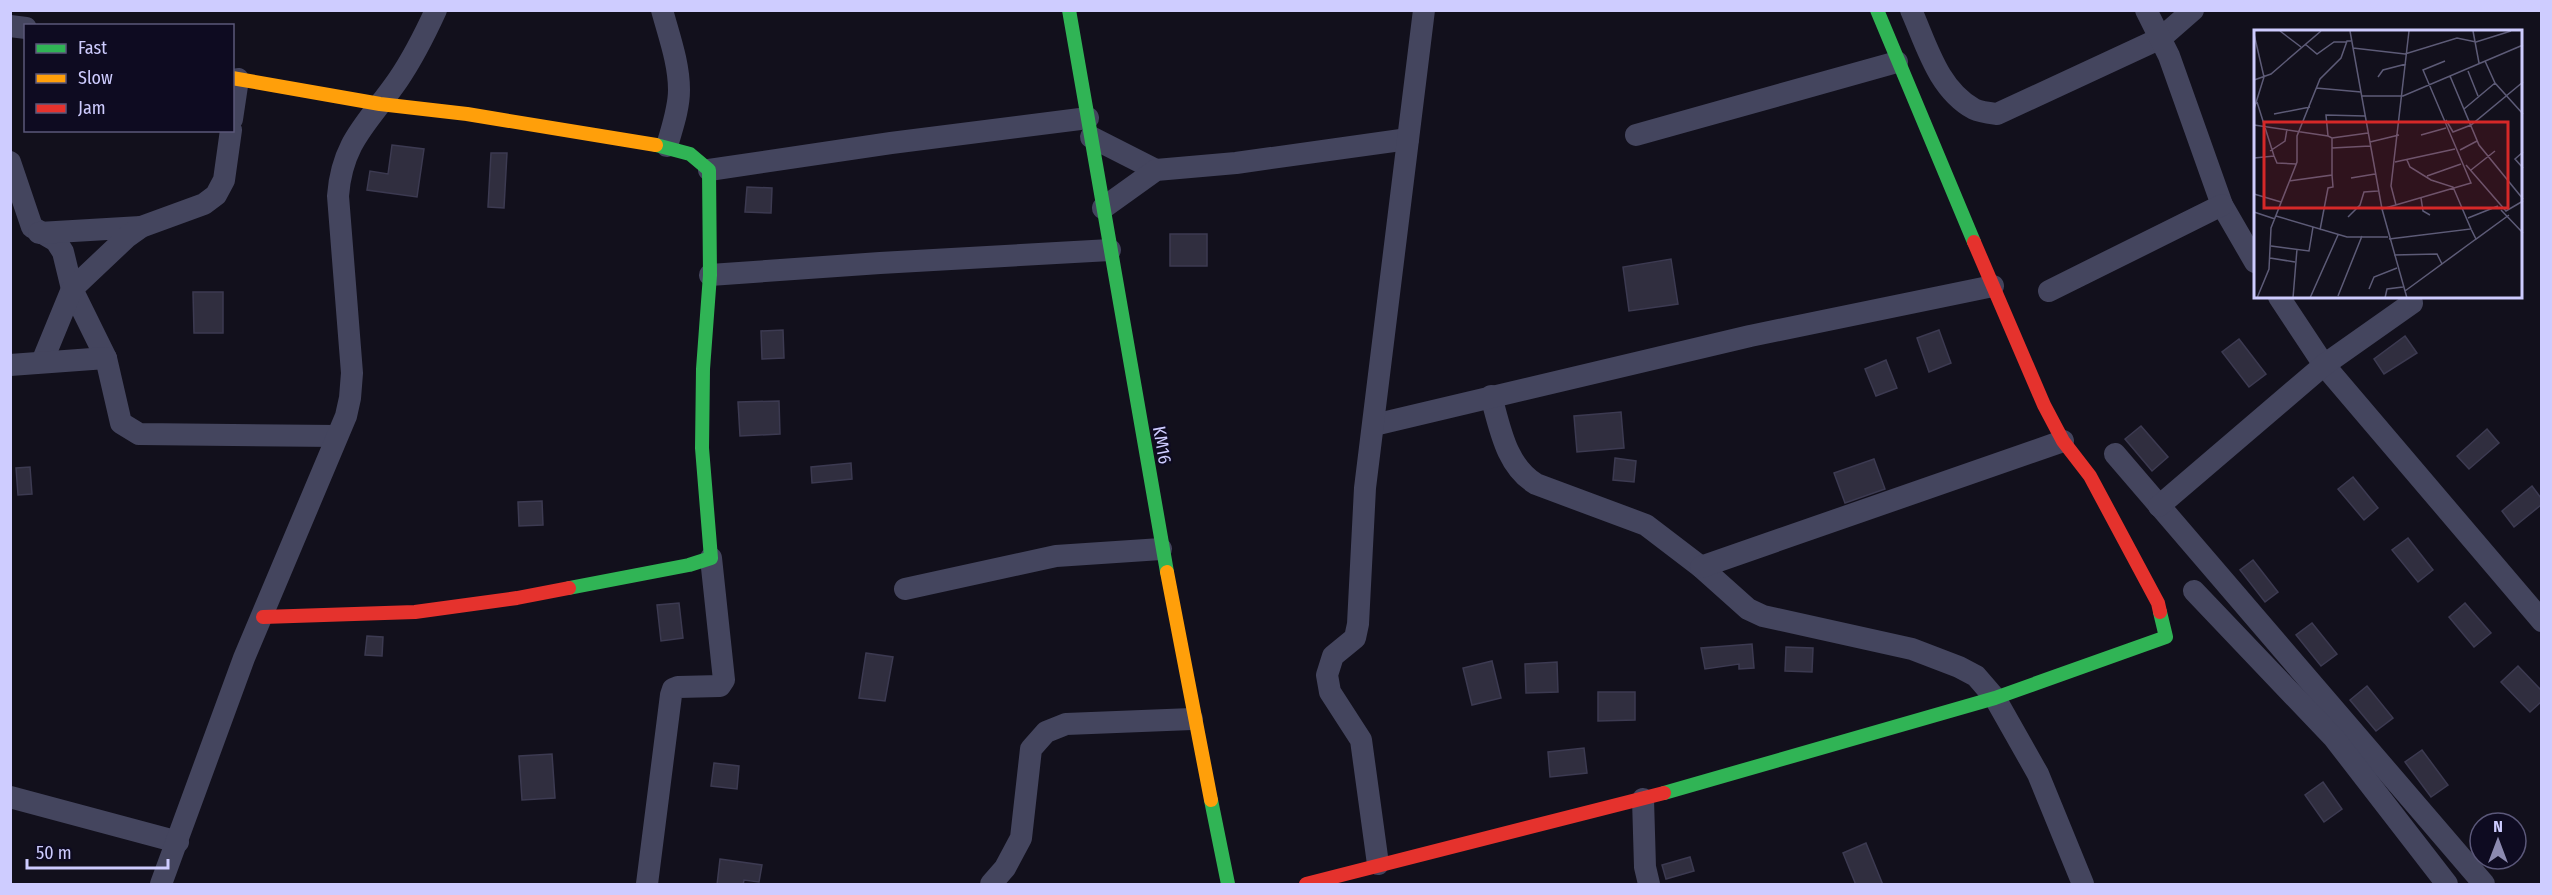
<svg xmlns="http://www.w3.org/2000/svg" width="2552" height="895" font-family="'Fira Sans Condensed',sans-serif">
	<style>
		.building { fill: #302e3f; stroke: #3c3a51; stroke-width: 1.5 }
		.lines { fill: none; stroke-linecap: round; stroke-linejoin: round }
		.street { stroke: #44455e; stroke-width: 22 }
		.fast { stroke: #30b455; stroke-width: 14 }
		.slow { stroke: #ff9f0a; stroke-width: 14 }
		.jam { stroke: #e5322d; stroke-width: 14 }
		.labels { text-anchor: middle; stroke-width: 4.5; stroke-linejoin: round; paint-order: stroke }
		.street-label { font-size: 18px; fill: #ceccff; stroke: #0e0b21 }
		.inset-road { fill: none; stroke: #5d5b77; stroke-width: 1.5 }
		.view { fill: #d62828; fill-opacity: 0.15; stroke: #d62828; stroke-width: 3 }
		.inset-edge { fill: none; stroke: #ceccff; stroke-width: 3 }
	</style>
	<rect width="100%" height="100%" fill="#12101c"/>
	<g class="building">
		<polygon points="392,145 424,149 417,197 367,190 370,171 388,174"/>
		<polygon points="491,153 507,153 504,208 488,207"/>
		<polygon points="747,187 772,188 771,213 745,212"/>
		<rect x="1170" y="234" width="37" height="32"/>
		<polygon points="1671,259 1678,304 1629,311 1623,267"/>
		<polygon points="193,292 223,292 223,333 194,333"/>
		<polygon points="783,330 784,358 762,359 761,331"/>
		<polygon points="1939,330 1951,363 1929,372 1917,338"/>
		<polygon points="2405,336 2417,353 2384,374 2374,359"/>
		<polygon points="2239,339 2266,374 2249,387 2222,352"/>
		<polygon points="1886,360 1897,388 1876,396 1865,369"/>
		<polygon points="779,401 780,434 740,436 738,402"/>
		<polygon points="1621,412 1624,448 1577,452 1574,416"/>
		<polygon points="2141,426 2168,457 2152,471 2125,439"/>
		<polygon points="2487,429 2499,443 2469,469 2457,456"/>
		<polygon points="1615,458 1636,461 1634,482 1613,480"/>
		<polygon points="1874,459 1885,489 1845,503 1834,473"/>
		<polygon points="851,463 852,479 812,483 811,467"/>
		<polygon points="30,467 32,494 18,495 16,468"/>
		<polygon points="2353,477 2378,508 2364,520 2338,489"/>
		<polygon points="2532,486 2541,498 2541,505 2514,527 2502,511"/>
		<polygon points="542,501 543,525 519,526 518,502"/>
		<polygon points="2408,538 2433,570 2418,582 2392,550"/>
		<polygon points="2253,560 2278,592 2265,602 2240,570"/>
		<polygon points="679,603 683,638 661,641 657,605"/>
		<polygon points="2465,603 2491,633 2474,647 2449,617"/>
		<polygon points="2312,623 2337,654 2321,666 2296,635"/>
		<polygon points="367,636 383,637 382,656 365,655"/>
		<polygon points="1752,644 1754,668 1739,669 1739,664 1705,669 1701,648"/>
		<polygon points="1786,647 1813,648 1812,672 1785,671"/>
		<polygon points="866,653 893,657 885,701 859,698"/>
		<polygon points="1492,661 1501,698 1472,705 1463,668"/>
		<polygon points="1557,662 1558,692 1526,693 1525,664"/>
		<polygon points="2518,666 2541,690 2541,702 2530,712 2501,682"/>
		<polygon points="2367,686 2393,718 2376,731 2350,700"/>
		<polygon points="1598,692 1635,692 1635,720 1598,721"/>
		<polygon points="1584,748 1587,773 1550,777 1548,752"/>
		<polygon points="2422,750 2448,785 2431,797 2405,762"/>
		<polygon points="552,754 555,798 522,800 519,756"/>
		<polygon points="714,763 739,766 737,789 711,786"/>
		<polygon points="2323,782 2342,809 2324,822 2305,795"/>
		<polygon points="1866,843 1883,885 1856,885 1843,853"/>
		<polygon points="1690,857 1694,871 1666,879 1662,865"/>
		<polygon points="720,859 762,865 759,882 744,880 743,885 717,885"/>
	</g>
	<g class="lines">
		<g class="street">
			<path d="M662,10C669,36 679,63 679,90C679,109 672,128 667,146"/>
			<path d="M1911,10C1927,46 1938,89 1974,109C1980,112 1989,113 1997,114L2161,38L2193,10"/>
			<polyline points="2146,10 2169,56 2222,205 2255,262"/>
			<polyline points="10,26 26,28"/>
			<polyline points="232,119 238,79"/>
			<polyline points="1636,135 1897,62"/>
			<polyline points="1091,137 1156,170"/>
			<polyline points="10,162 32,227 56,241 63,252 72,289 106,358"/>
			<polyline points="709,170 891,143 1088,118"/>
			<polyline points="1103,208 1156,170 1236,163 1408,139"/>
			<polyline points="39,233 141,227"/>
			<polyline points="710,275 880,263 1110,250"/>
			<polyline points="2049,291 2222,205"/>
			<polyline points="2279,297 2324,365 2542,621"/>
			<polyline points="42,362 72,289 127,237 141,227 204,204 216,195 224,180 231,130"/>
			<polyline points="10,365 106,358 121,423 139,434 337,436"/>
			<path d="M1491,396C1500,428 1506,466 1536,484L1646,525L1701,567L1748,609L1763,616L1912,649L1959,667L1976,676L1995,698L2038,774L2083,884"/>
			<polyline points="1374,425 1750,336 1993,286"/>
			<polyline points="2115,454 2484,884"/>
			<polyline points="2159,506 2324,365 2412,303"/>
			<polyline points="1701,567 2063,441"/>
			<polyline points="905,589 1056,556 1161,549"/>
			<polyline points="2194,591 2334,738 2447,884"/>
			<polyline points="10,797 178,842"/>
			<polyline points="1643,799 1645,867 1649,884"/>
			<polyline points="1378,864 1361,740 1330,692 1327,675 1333,656 1355,638 1358,624 1365,488 1424,10"/>
			<path d="M161,884L244,658L346,416L350,398L352,373L338,196C342,141 369,122 398,80C413,58 425,34 436,10"/>
			<polyline points="647,884 671,695 673,689 678,687 720,686 724,680 711,558"/>
			<polyline points="991,884 1005,868 1021,838 1031,749 1046,732 1066,724 1192,719"/>
		</g>
		<g class="fast">
			<polyline points="1069,10 1167,572"/>
			<polyline points="1877,10 1974,242"/>
			<polyline points="569,588 689,565 711,558 702,448 703,369 710,275 709,170 690,154 656,145"/>
			<polyline points="1664,793 1995,698 2166,637 2160,612"/>
			<polyline points="1211,800 1228,884"/>
		</g>
		<g class="slow">
			<polyline points="232,78 380,104 467,114 656,145"/>
			<polyline points="1167,572 1211,800"/>
		</g>
		<g class="jam">
			<polyline points="1974,242 2044,405 2063,441 2090,476 2158,603 2160,612"/>
			<polyline points="263,617 415,612 517,598 569,588"/>
			<polyline points="1306,884 1664,793"/>
		</g>
	</g>
	<g class="labels">
		<g class="street-label">
			<text transform="translate(1162 445) rotate(80)" y="6">KM16</text>
		</g>
	</g>
	<g transform="translate(2254 30)">
		<rect width="268" height="268" fill="#12101c"/>
		<path class="inset-road" d="M26,1L47,17M96,1L128,179L153,268M219,1L225,33M0,4L10,47L0,79M51,14L63,24L80,12H93M99,18L151,24L203,8L222,12L257,1M231,31L241,53L269,84M214,41L224,66M196,46L225,115L269,169M124,47L129,40L152,34M0,50L17,44L67,1M62,58L107,62M108,66H149L269,15M3,72L20,126M210,79L241,53M20,84L56,77M192,90L199,102L217,95L269,52M0,95L74,106M167,105L192,98M78,108L114,103M116,112L145,105M78,118L116,116M206,120L223,111M16,121L31,111L33,99M269,122L261,129L269,138M0,128L20,126L23,133L42,134M141,132L201,119M212,135L252,181L269,171M217,140L241,121M173,146L207,134M97,148L121,144M35,151L78,145V108L74,106L72,85L111,86M0,164L27,172M167,168L169,181L176,185M142,175L137,156L155,1M128,179L217,153L169,40L191,31M247,180L269,203M0,182L21,189M22,186L93,207H134M94,187L106,175L110,162L124,161M214,188L244,176M217,199L222,209L255,185M66,200L74,158L79,157L78,145M135,209L217,199L199,157L177,150L156,137L153,130M17,216L55,221L59,197M140,225L183,224L188,234M16,228L41,232M115,259L120,247L143,238M151,261L222,209M84,266L108,206M3,268L15,239L17,198L43,132V106L66,49L87,28L93,11H97M39,268L43,219M56,268L84,205M131,268L133,259L149,257"/>
		<path class="view" d="M10,92H254V178H10Z"/>
		<rect width="268" height="268" class="inset-edge"/>
	</g>
	<rect width="2552" height="895" fill="none" stroke="#ceccff" stroke-width="24"/>
	<rect x="24" y="24" width="210" height="108" fill="#0e0b21" stroke="#5b587a" stroke-width="1.5"/>
	<rect x="36" y="44" width="30" height="9" fill="#30b455" stroke="#5b587a" stroke-width="1.5"/>
	<text x="78" y="54" font-size="18" fill="#ceccff">Fast</text>
	<rect x="36" y="74" width="30" height="9" fill="#ff9f0a" stroke="#5b587a" stroke-width="1.5"/>
	<text x="78" y="84" font-size="18" fill="#ceccff">Slow</text>
	<rect x="36" y="104" width="30" height="9" fill="#e5322d" stroke="#5b587a" stroke-width="1.5"/>
	<text x="78" y="114" font-size="18" fill="#ceccff">Jam</text>
	<g transform="translate(2498 841)"><circle r="28" fill="#0e0b21" stroke="#5b587a" stroke-width="1.5"/>
	<path d="M0-4.5L10 22L0 15L-10 22Z" fill="#8c8ab0"/>
	<text y="-9" font-size="16" font-weight="bold" text-anchor="middle" fill="#ceccff">N</text>
	</g>
	<path d="M27 859v9h141v-9" fill="none" stroke="#ceccff" stroke-width="3"/>
	<text x="36" y="859" font-size="18" fill="#ceccff" stroke="#0e0b21" stroke-width="4.5" paint-order="stroke">50 m</text>
</svg>
